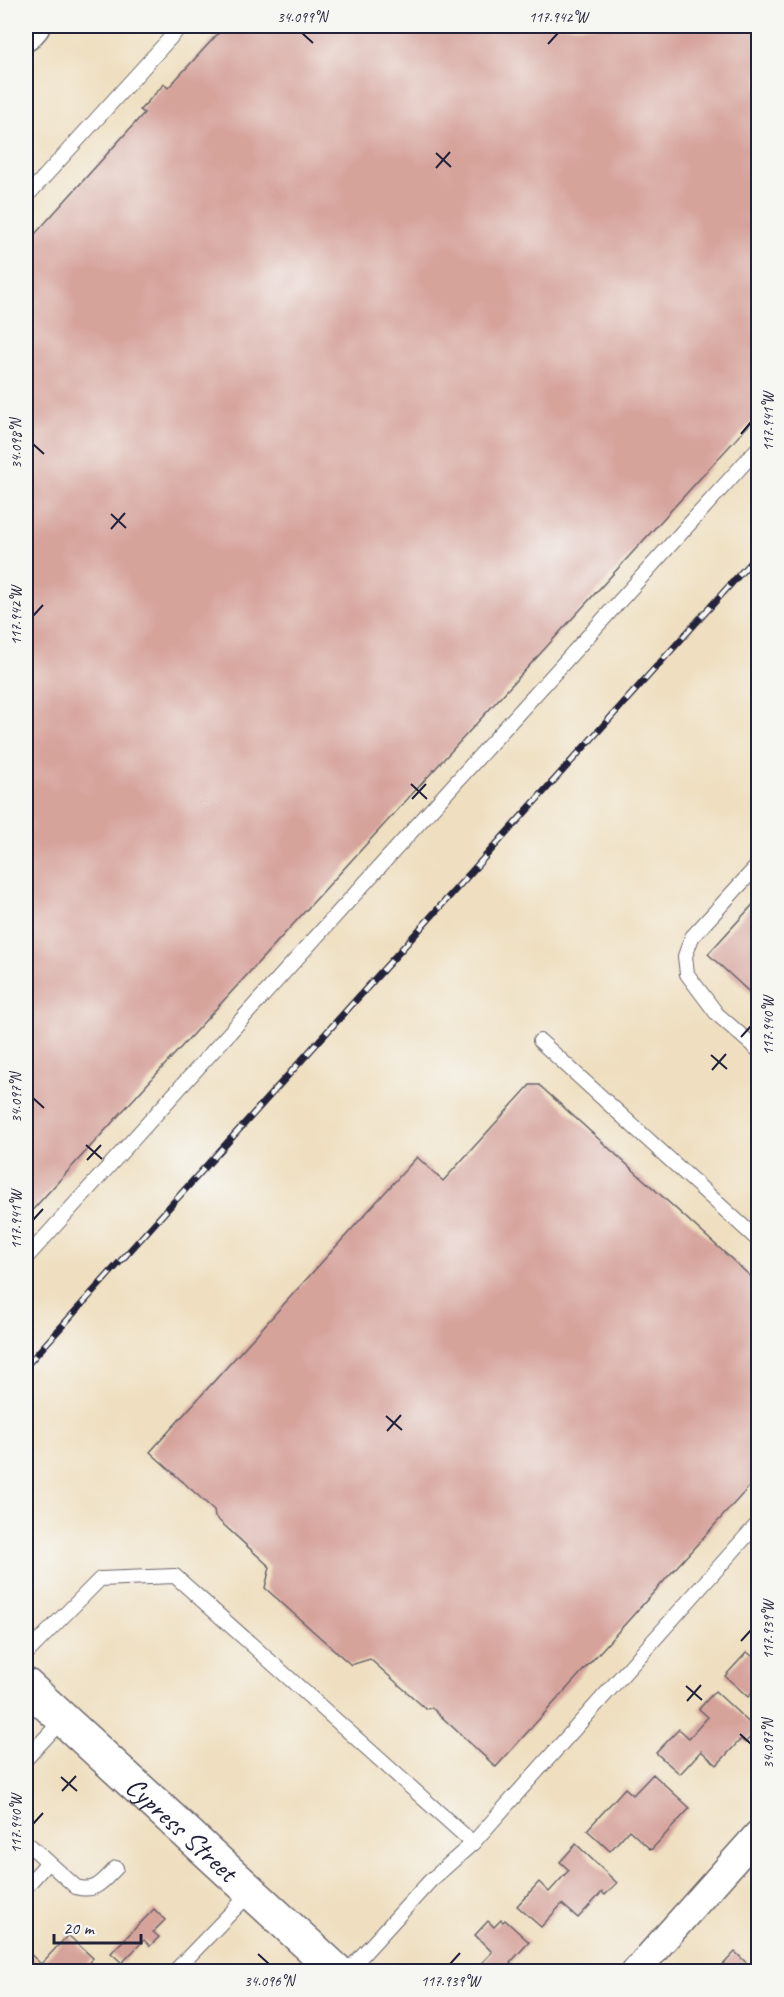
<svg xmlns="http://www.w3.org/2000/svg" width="784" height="1997" font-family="Caveat,sans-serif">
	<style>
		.building { fill: #d6a39b }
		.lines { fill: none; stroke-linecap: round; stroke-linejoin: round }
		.lane-casing { stroke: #6a646a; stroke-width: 16 }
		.street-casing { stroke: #6a646a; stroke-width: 30 }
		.secondary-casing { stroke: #6a646a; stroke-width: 36 }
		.lane { stroke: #fff; stroke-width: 14 }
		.street { stroke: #fff; stroke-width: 27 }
		.secondary { stroke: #fff; stroke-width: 33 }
		.rail-casing { stroke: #22223b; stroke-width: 7 }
		.rail { stroke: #f6f6f2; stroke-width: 4.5; stroke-dasharray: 14; stroke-linecap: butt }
		.ticks { fill: none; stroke: #22223b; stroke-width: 2 }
		.labels { text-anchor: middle; stroke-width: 5; stroke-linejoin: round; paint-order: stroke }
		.street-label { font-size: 28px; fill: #22223b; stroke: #f6f6f2 }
		.neatline { fill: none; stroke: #22223b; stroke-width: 2 }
		.ticks-label { font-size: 15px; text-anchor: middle; fill: #22223b }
	</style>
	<rect width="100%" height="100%" fill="#f6f6f2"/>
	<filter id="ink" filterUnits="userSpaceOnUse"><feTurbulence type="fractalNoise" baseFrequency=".0167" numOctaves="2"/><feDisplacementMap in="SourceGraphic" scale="12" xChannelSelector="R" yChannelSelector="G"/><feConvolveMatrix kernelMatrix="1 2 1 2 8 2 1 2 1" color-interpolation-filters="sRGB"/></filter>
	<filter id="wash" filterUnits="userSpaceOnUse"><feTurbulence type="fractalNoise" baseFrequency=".008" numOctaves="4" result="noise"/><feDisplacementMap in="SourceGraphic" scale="24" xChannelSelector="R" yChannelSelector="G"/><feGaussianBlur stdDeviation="1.35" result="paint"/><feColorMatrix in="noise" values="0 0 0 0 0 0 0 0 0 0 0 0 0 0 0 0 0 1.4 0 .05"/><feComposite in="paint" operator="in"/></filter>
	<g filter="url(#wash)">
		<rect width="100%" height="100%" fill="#efdfc0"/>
		<g id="blocks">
			<g class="building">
				<polygon points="225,26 758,26 758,415 26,1217 26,244 144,113 140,110 164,84 168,88"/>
				<polygon points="758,899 758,1000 708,954"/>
				<polygon points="530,1085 539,1085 758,1283 758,1477 496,1767 432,1708 426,1709 370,1659 351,1665 265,1588 270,1567 215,1517 214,1510 150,1452 417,1157 443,1181"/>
				<polygon points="747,1652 756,1659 758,1656 758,1687 748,1697 725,1676"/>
				<polygon points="715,1691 757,1730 745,1743 741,1739 717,1765 701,1751 680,1774 656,1753 679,1729 689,1738 708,1717 699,1709"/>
				<polygon points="653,1774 690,1808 651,1850 629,1830 610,1851 587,1830 625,1788 633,1795"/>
				<polygon points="576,1844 617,1883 605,1895 602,1892 578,1918 562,1904 541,1927 517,1906 539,1882 549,1892 569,1870 560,1862"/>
				<polygon points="154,1909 165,1920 153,1932 159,1937 150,1946 144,1940 122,1963 111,1953"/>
				<polygon points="501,1920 503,1922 505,1920 529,1942 510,1963 519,1972 473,1972 492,1952 475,1935 488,1921 494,1927"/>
				<polygon points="68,1935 93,1958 80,1972 26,1972 26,1950 41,1964"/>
				<polygon points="735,1952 756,1972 716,1972"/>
			</g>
		</g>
	</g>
	<g filter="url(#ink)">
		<use href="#blocks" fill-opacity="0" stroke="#6a646a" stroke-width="1.5"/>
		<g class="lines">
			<g class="lane-casing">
				<g id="lane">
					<polyline points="26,197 181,26"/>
					<polyline points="758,865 692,937 685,956 687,974 717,1014 758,1050"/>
					<polyline points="540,1041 758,1240"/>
					<polyline points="26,1258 758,448"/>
					<polyline points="26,1654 100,1579 175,1576 473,1843"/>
					<polyline points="26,1759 63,1719"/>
					<path d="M26,1842L76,1887C96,1893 103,1881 116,1868"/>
					<polyline points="26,1887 48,1862"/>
					<polyline points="174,1972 251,1892"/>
					<polyline points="347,1972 430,1881 473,1843 758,1523"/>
				</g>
			</g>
			<g class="street-casing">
				<polyline id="street" points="635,1972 758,1834"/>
			</g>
			<g class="secondary-casing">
				<g id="secondary">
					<polyline points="26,34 33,26"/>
					<path id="s1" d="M26,1685L338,1972"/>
				</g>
			</g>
			<use href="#lane" class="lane"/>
			<use href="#street" class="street"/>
			<use href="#secondary" class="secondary"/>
			<g class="rail-casing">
				<polyline id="rail" points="26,1366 758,554"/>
			</g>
			<use href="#rail" class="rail"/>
		</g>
	</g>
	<path class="ticks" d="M302,33L313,43M548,44L558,33M436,153L451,167M436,168L450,152M741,434L751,422M33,444L44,454M111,514L126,528M111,529L125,513M33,616L43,605M411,784L427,799M412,799L426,784M741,1037L751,1026M711,1055L727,1069M712,1070L726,1054M33,1098L44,1108M86,1145L102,1159M87,1160L101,1145M33,1220L43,1209M386,1416L402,1430M387,1431L401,1415M741,1641L751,1630M686,1686L702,1700M687,1701L701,1685M740,1734L751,1744M61,1777L77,1791M62,1791L76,1776M33,1824L43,1813M258,1954L269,1964M450,1964L460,1953"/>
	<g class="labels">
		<g class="street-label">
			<text dy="10" stroke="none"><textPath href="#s1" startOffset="212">Cypress Street</textPath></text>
		</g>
	</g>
	<rect width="784" height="1997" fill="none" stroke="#f6f6f2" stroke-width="66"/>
	<path d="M54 1934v9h87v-9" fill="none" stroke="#22223b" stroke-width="3"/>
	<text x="63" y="1934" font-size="18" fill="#22223b" stroke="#f6f6f2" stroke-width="4.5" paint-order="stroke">20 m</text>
	<rect x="33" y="33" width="718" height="1931" class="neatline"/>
	<g class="ticks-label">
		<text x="302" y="22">34.099°N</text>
		<text x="558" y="22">117.942°W</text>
		<text transform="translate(768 422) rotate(-90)" y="5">117.941°W</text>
		<text transform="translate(16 444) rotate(-90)" y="5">34.098°N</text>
		<text transform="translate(16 616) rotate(-90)" y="5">117.942°W</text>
		<text transform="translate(768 1026) rotate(-90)" y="5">117.940°W</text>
		<text transform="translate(16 1098) rotate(-90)" y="5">34.097°N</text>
		<text transform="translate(16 1220) rotate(-90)" y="5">117.941°W</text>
		<text transform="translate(768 1630) rotate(-90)" y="5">117.939°W</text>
		<text transform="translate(768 1744) rotate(-90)" y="5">34.097°N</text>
		<text transform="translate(16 1824) rotate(-90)" y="5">117.940°W</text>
		<text x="269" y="1986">34.096°N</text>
		<text x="450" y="1986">117.939°W</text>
	</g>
</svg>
